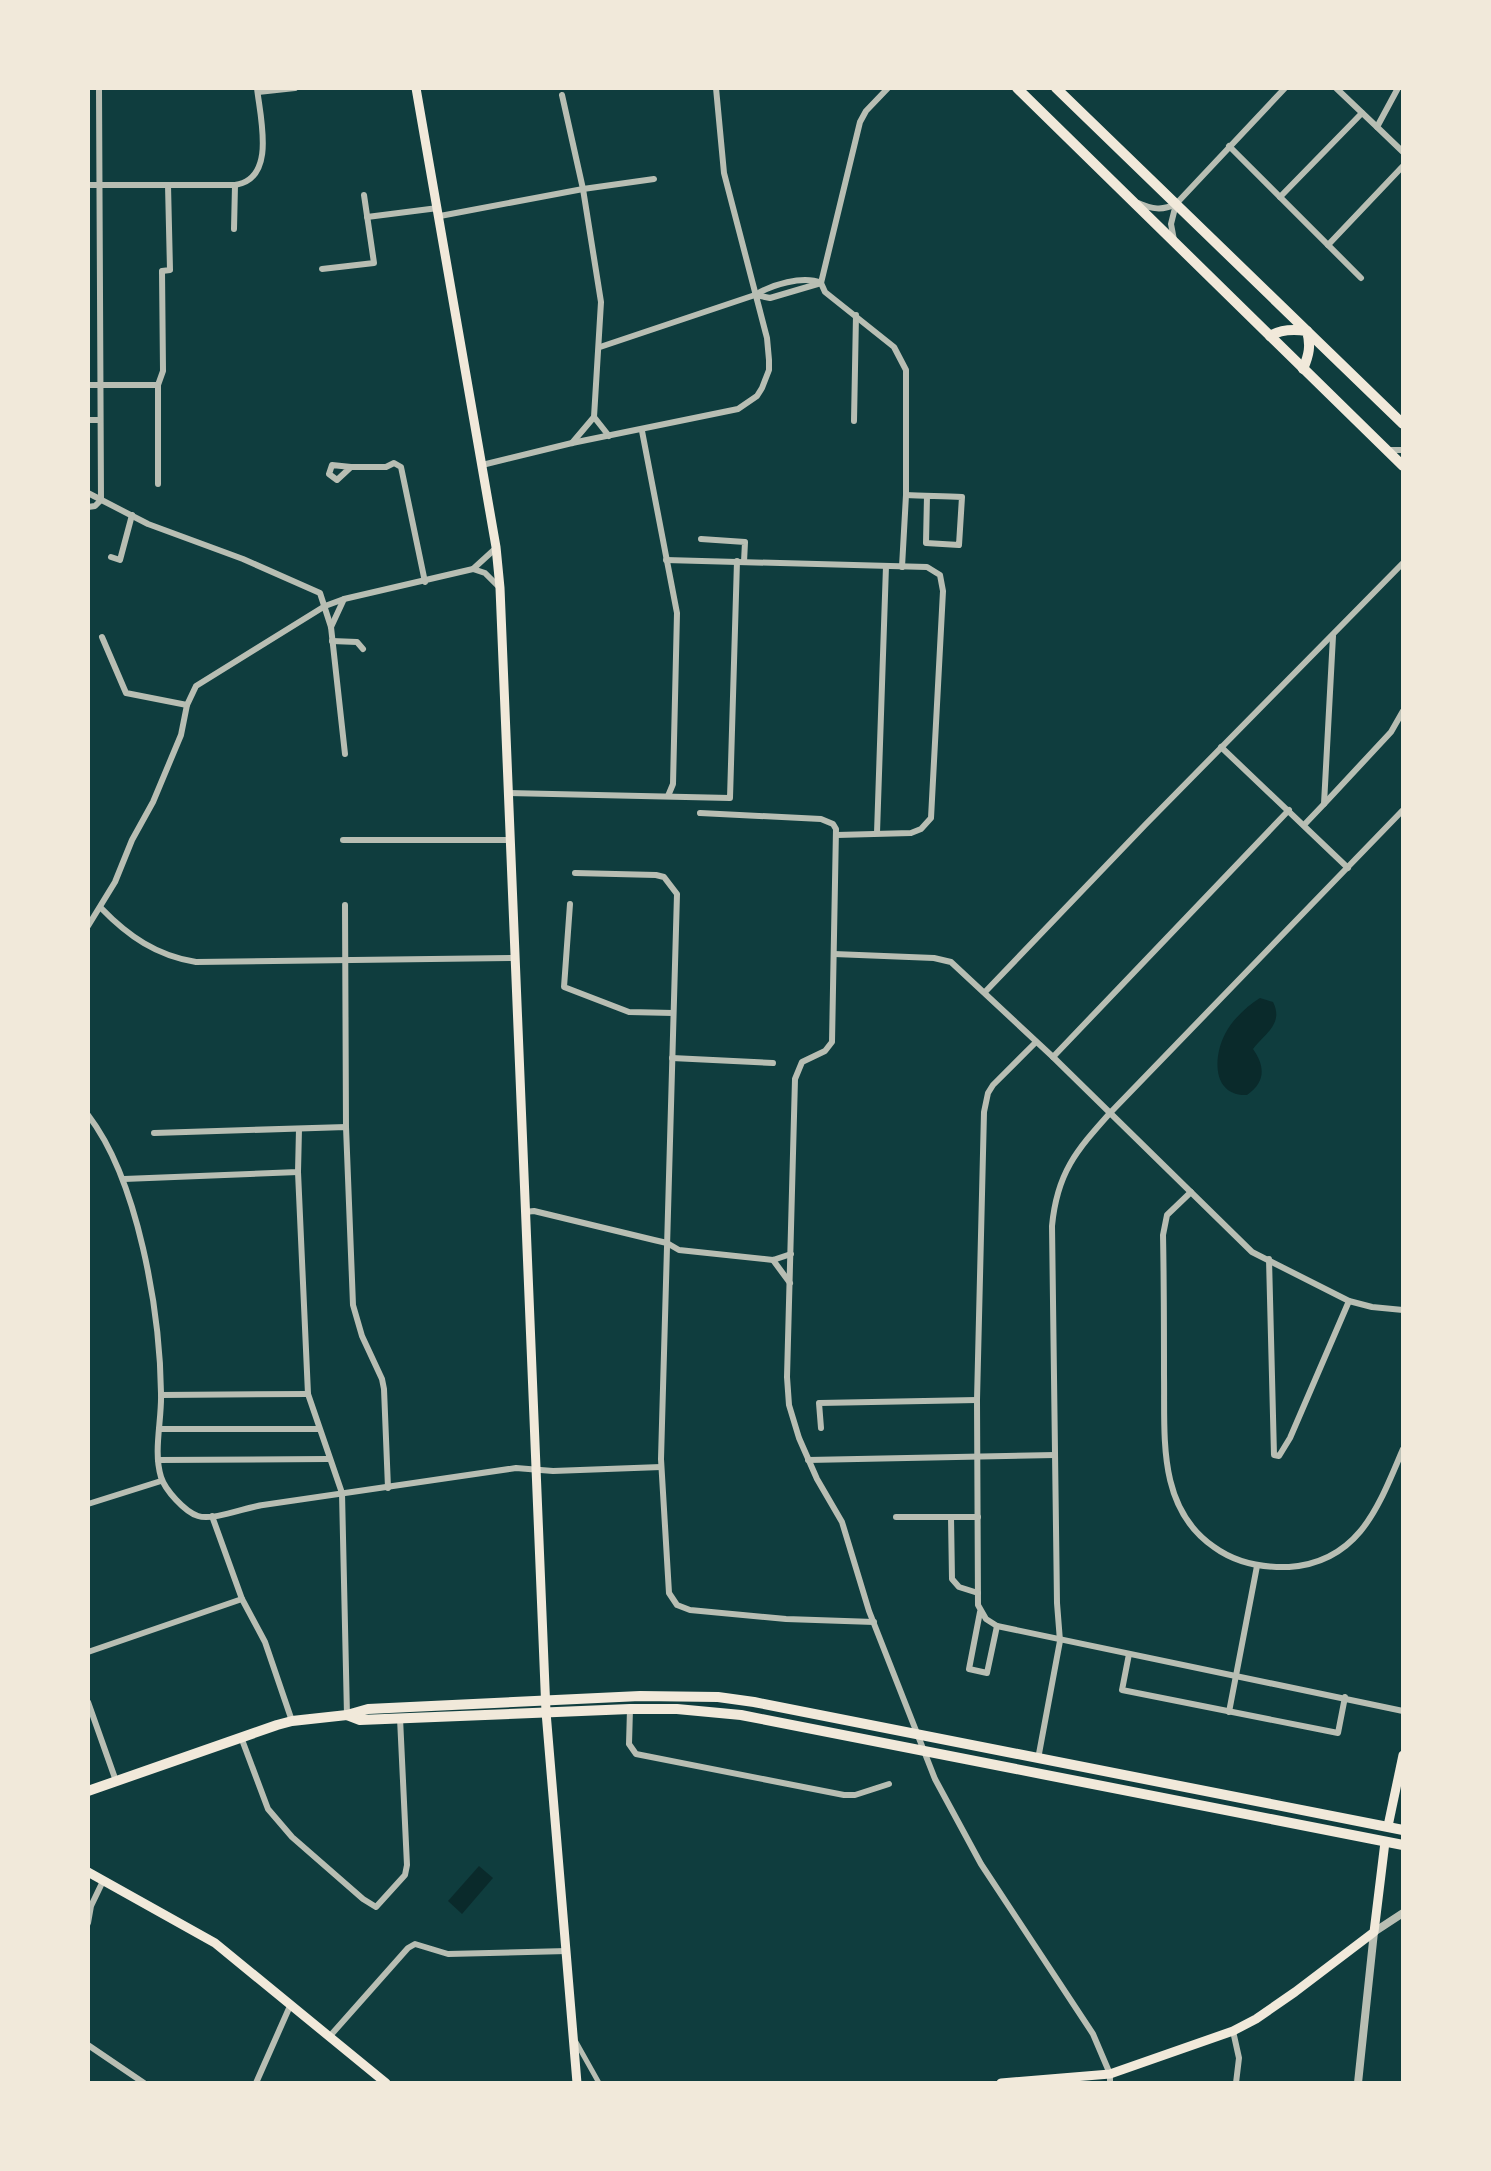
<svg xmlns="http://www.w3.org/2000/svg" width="1491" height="2171" font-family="'Sofia Sans Condensed',sans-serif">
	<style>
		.water { fill: #0a2a2b }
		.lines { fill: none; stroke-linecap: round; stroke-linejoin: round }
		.pedestrian { stroke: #b8beb3; stroke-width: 5 }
		.minor { stroke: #b8beb3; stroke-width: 6 }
		.tertiary { stroke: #b8beb3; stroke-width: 8 }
		.secondary { stroke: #f1e9da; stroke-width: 9 }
		.primary { stroke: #f1e9da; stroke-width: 10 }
	</style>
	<rect width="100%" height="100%" fill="#0f3d3e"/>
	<g class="water">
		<path d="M1260,998L1273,1002C1284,1024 1265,1033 1253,1049C1265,1066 1266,1082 1247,1095C1212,1096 1213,1057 1225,1034C1232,1020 1247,1006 1260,998Z"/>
		<polygon points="479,1866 493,1878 462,1914 448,1901"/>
	</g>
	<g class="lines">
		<polyline class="pedestrian" points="576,2042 599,2083"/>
		<g class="minor">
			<polyline points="99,88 101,500"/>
			<polyline points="1336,88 1377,127"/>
			<polyline points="1398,88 1377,127 1403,152"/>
			<polyline points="258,92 295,88"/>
			<polyline points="562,95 583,189 601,302 594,417 572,443"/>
			<polyline points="1229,146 1361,278"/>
			<path d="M88,185H235C277,179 260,117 257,88"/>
			<polyline points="1280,197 1362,113"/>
			<path d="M1138,203C1152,209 1162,211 1176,204"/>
			<polyline points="440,216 583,189 654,179"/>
			<polyline points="367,217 438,208"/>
			<polyline points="234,229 235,185"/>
			<polyline points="1174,240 1171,224 1176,204 1285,88"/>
			<polyline points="1328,245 1403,166"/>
			<polyline points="322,269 374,263 364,195"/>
			<polyline points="821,283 860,122 866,111 888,88"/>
			<polyline points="755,295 770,298 821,283"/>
			<path d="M600,347L755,295C771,285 803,275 821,283L825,292L894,347L906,370V495L902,567"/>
			<polyline points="88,385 158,385"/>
			<polyline points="594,417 609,436"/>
			<polyline points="88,420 100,420"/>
			<polyline points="854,421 856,315"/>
			<polyline points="642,431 677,613 673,784 668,796"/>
			<polyline points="1387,450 1403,450"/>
			<polyline points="482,465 572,443 738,409 757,396 762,388 769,370 769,360 767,338 724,173 716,88"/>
			<polyline points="351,467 332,465 329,474 337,480 351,467 386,467 394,463 401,467 425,582"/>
			<polyline points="158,484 158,385 163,371 162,271 170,270 168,185"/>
			<polyline points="88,493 148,524 243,559 320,593 331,627 345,754"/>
			<path d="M906,495C924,496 943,496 962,497L959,545L926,543L927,496"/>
			<polyline points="88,507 95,506 101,500"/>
			<polyline points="701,539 745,542 744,562"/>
			<polyline points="111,557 120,560 132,515"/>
			<polyline points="666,560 927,567 940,575 943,591 931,818 921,829 911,833 837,835"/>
			<polyline points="473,569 485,573 499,587"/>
			<polyline points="331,627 344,599"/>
			<polyline points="102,637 126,693 187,705"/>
			<polyline points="332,641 357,642 363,649"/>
			<polyline points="1221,747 1348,868"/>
			<polyline points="508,793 730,798 737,561"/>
			<polyline points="1324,804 1391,732 1403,711"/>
			<polyline points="700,813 821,819 833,824 836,829 832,1042 825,1051 802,1062 795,1079 787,1377 789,1405 799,1438 817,1479 842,1522 869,1611 935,1779 981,1864 1093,2034 1110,2074 1110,2083"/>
			<polyline points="1304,825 1324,804 1333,636"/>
			<polyline points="877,833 886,566"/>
			<polyline points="343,840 510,840"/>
			<polyline points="575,873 656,875 664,877 677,894 661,1459 669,1593 677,1605 690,1610 786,1619 874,1622"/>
			<polyline points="570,904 564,987 629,1012 673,1013"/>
			<polyline points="345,905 346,1127"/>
			<path d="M101,908C128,936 157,956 196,962L515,958"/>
			<polyline points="88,926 115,882 132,840 153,802 181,735 187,705 196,686 325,606 344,599 473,569 496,548"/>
			<polyline points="834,954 934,958 951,962 1053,1057 1252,1252 1349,1301 1372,1307 1403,1310"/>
			<polyline points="985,992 1146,824 1403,563"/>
			<polyline points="1036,1042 993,1085 988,1093 984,1112 977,1400 978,1605 986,1619 997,1626 1403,1711"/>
			<polyline points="1053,1057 1289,810"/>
			<polyline points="672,1058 773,1063"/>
			<path d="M88,1115C138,1180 160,1311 161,1393C162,1420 153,1451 161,1477C165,1490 185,1512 198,1516C213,1521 247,1507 263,1505C347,1492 432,1481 516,1468L553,1471L661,1467"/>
			<polyline points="154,1133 346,1127 353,1305 362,1336 382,1379 384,1389 388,1488"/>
			<polyline points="298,1172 308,1394 342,1493 347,1715"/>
			<polyline points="124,1179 298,1172 299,1129"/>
			<path d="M1191,1192L1167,1215L1163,1235C1164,1282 1164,1329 1164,1375C1165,1437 1157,1508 1214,1547C1236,1563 1261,1568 1289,1567C1360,1562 1379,1505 1403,1449"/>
			<polyline points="525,1212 534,1211 654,1240 667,1243 679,1250 773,1260 791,1254"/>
			<polyline points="1269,1259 1274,1455 1279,1456 1290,1438 1349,1301"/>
			<polyline points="773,1260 790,1283"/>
			<polyline points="161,1395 308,1394"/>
			<polyline points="821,1428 819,1403 977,1400"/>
			<polyline points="159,1429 318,1429"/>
			<polyline points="158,1460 328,1459"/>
			<polyline points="808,1460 1055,1455"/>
			<polyline points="88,1504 161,1481"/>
			<polyline points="212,1516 242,1599 265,1642 292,1721"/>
			<polyline points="896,1517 978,1517"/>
			<polyline points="951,1517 952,1579 959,1587 978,1593"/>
			<polyline points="980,1612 969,1669 987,1673 997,1626"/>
			<polyline points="88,1652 242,1599"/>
			<polyline points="1129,1654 1122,1690 1338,1733 1345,1697"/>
			<polyline points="88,1702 116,1781"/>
			<polyline points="630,1709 629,1744 636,1754 844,1795 855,1795 889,1784"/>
			<polyline points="1229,1712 1257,1566"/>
			<polyline points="241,1737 268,1809 292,1837 363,1899 376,1907 405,1875 407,1865 400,1718"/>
			<path d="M1038,1759L1060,1641L1057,1603L1052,1226C1057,1173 1076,1151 1110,1113L1403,810"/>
			<polyline points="88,1923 91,1906 103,1881"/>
			<polyline points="1233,2031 1239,2058 1236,2083"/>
			<polyline points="330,2036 408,1948 415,1944 448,1954 567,1951"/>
			<polyline points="88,2045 144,2083"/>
			<polyline points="256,2083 290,2006"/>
		</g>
		<polyline class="tertiary" points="1358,2083 1374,1932 1403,1913"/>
		<g class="secondary">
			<polyline points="416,88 496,547 500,588 546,1712 577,2083"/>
			<polyline points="1388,1826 1403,1755"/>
			<polyline points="88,1872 215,1943 386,2083"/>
			<polyline points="1001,2083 1110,2074 1233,2031 1256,2019 1295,1992 1374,1932 1385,1842"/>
		</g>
		<g class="primary">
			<polyline points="1017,88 1403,466"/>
			<polyline points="1056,88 1403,424"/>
			<path d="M1270,336C1281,329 1294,329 1307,331C1311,346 1309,355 1303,369"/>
			<polyline points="347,1715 360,1720 630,1709 677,1709 741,1715 1403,1845"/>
			<polyline points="88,1791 277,1725 292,1721 347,1715 368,1709 640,1696 718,1697 754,1702 1403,1830"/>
		</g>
	</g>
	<rect width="1491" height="2171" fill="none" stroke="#f1e9da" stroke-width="180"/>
</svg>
